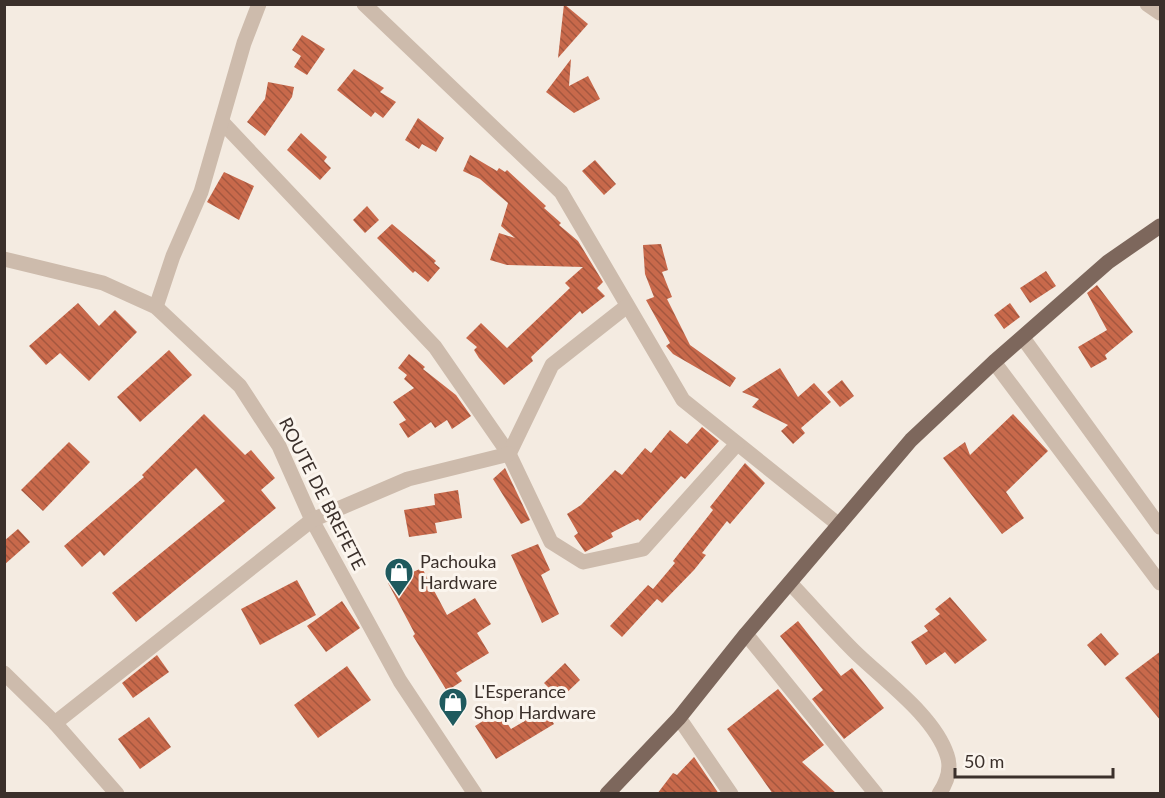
<svg xmlns="http://www.w3.org/2000/svg" width="1165" height="798" font-family="Lato,sans-serif">
	<style>
		.building { fill: url(#building-back-hatch) }
		.lines { fill: none; stroke-linecap: round; stroke-linejoin: round }
		.minor { stroke: #cdbbac; stroke-width: 15 }
		.major { stroke: #7d675c; stroke-width: 15 }
		.labels { text-anchor: middle; stroke-width: 6; stroke-linejoin: round; paint-order: stroke }
		.street-label { font-size: 18px; fill: #3b302b; stroke: #fbf5ee }
		.poi-label { font-size: 18px; fill: #3b302b; stroke: #fbf5ee; text-anchor: start }
	</style>
	<defs>
		<pattern id="building-back-hatch" width="6" height="6" patternUnits="userSpaceOnUse" patternTransform="scale(1.5)"><rect width="6" height="6" fill="#c8694b"/><path d="M-1 5l2 2M0 0l6 6M5-1l2 2" fill="none" stroke="#a4573f"/></pattern>
	</defs>
	<rect width="100%" height="100%" fill="#f4ebe1"/>
	<g class="building">
		<polygon points="564,4 588,24 558,58"/>
		<polygon points="302,35 325,49 307,75 294,67 301,56 292,50"/>
		<polygon points="571,59 569,86 588,76 600,99 574,113 546,92"/>
		<polygon points="354,69 384,88 380,92 396,102 383,118 375,112 371,117 337,90"/>
		<polygon points="268,82 294,87 292,97 265,136 247,122 265,99"/>
		<polygon points="418,118 444,138 436,152 422,144 419,149 405,140"/>
		<polygon points="301,133 327,157 324,161 331,168 320,180 287,150"/>
		<polygon points="470,155 497,171 499,168 505,172 507,170 546,206 544,208 561,223 559,225 578,241 603,282 597,288 605,296 582,314 580,311 531,357 533,361 504,385 479,358 474,350 477,347 466,338 481,323 507,348 570,288 565,283 583,267 507,265 490,260 499,233 515,238 501,226 508,203 480,179 463,171"/>
		<polygon points="595,160 616,184 604,195 582,171"/>
		<polygon points="224,172 254,186 239,220 207,202"/>
		<polygon points="367,206 379,220 365,233 353,220"/>
		<polygon points="392,224 436,261 434,263 440,268 428,282 415,271 413,273 377,238"/>
		<polygon points="661,244 668,270 662,272 672,297 667,299 690,345 736,378 730,387 673,354 666,346 670,343 646,300 654,297 645,274 643,245"/>
		<polygon points="1046,271 1056,286 1030,303 1020,288"/>
		<polygon points="1097,285 1133,332 1105,355 1107,359 1091,368 1078,347 1107,330 1087,293"/>
		<polygon points="78,303 99,326 115,310 137,332 89,381 60,353 46,365 29,346"/>
		<polygon points="1010,303 1020,317 1004,329 994,315"/>
		<polygon points="169,350 192,375 140,422 117,397"/>
		<polygon points="409,354 425,367 423,369 456,395 471,416 452,429 447,420 435,428 431,422 408,438 399,424 406,420 393,402 414,388 404,379 407,375 398,368"/>
		<polygon points="780,368 798,397 814,383 831,402 801,428 805,433 793,444 781,431 788,425 752,407 759,399 742,392"/>
		<polygon points="842,380 854,396 840,407 827,392"/>
		<polygon points="204,414 245,455 251,450 275,478 261,490 276,508 136,622 112,593 225,501 196,468 104,556 100,551 82,567 64,546 144,477 142,475"/>
		<polygon points="1013,414 1048,451 1006,492 1024,518 1002,534 943,458 965,442 970,455"/>
		<polygon points="702,427 719,441 685,479 681,476 640,521 638,519 611,533 613,537 585,552 574,536 578,533 567,514 581,505 615,470 622,475 645,448 651,453 670,430 687,444"/>
		<polygon points="69,442 90,462 43,511 21,490"/>
		<polygon points="745,463 765,483 730,524 727,521 702,553 706,555 694,570 662,603 657,599 622,637 610,626 648,585 653,589 675,563 673,561 713,510 710,507"/>
		<polygon points="505,468 530,520 521,524 493,479"/>
		<polygon points="458,490 462,518 435,523 437,533 409,537 404,510 435,505 434,494"/>
		<polygon points="18,529 30,542 4,565 4,541"/>
		<polygon points="538,544 550,570 541,575 559,614 542,623 511,555"/>
		<polygon points="422,568 447,615 475,598 491,624 477,633 489,653 456,673 462,681 447,691 413,636 415,634 388,583"/>
		<polygon points="297,580 316,615 260,645 241,609"/>
		<polygon points="950,597 987,640 955,664 945,652 926,665 911,642 928,631 924,626 940,614 935,609"/>
		<polygon points="342,601 360,628 326,652 307,626"/>
		<polygon points="798,621 841,676 852,668 884,708 844,739 812,699 823,690 780,636"/>
		<polygon points="1101,633 1119,654 1105,666 1087,645"/>
		<polygon points="1161,651 1161,721 1125,678"/>
		<polygon points="157,655 169,672 133,698 122,683"/>
		<polygon points="565,663 580,680 560,699 544,683"/>
		<polygon points="347,666 371,700 318,738 294,705"/>
		<polygon points="778,689 824,745 802,762 837,794 773,794 727,729"/>
		<polygon points="545,709 554,724 496,759 475,726 499,711 511,729"/>
		<polygon points="149,717 171,747 140,769 118,739"/>
		<polygon points="694,757 719,794 657,794 673,773 677,775"/>
	</g>
	<g class="lines">
		<g class="minor">
			<polyline points="364,4 561,192 683,400 839,525"/>
			<polyline points="1147,4 1160,13"/>
			<polyline points="222,122 435,347 509,454 551,542 583,562 643,549 737,444"/>
			<polyline points="4,259 103,283 156,307 240,386 279,446 312,520 400,681 475,794"/>
			<polyline points="156,307 173,256 201,192 244,43 259,4"/>
			<polyline points="1023,338 1160,527"/>
			<polyline points="994,362 1160,583"/>
			<polyline points="509,454 552,365 627,306"/>
			<path d="M790,583C811,605 831,628 853,650C882,679 934,715 947,755C952,769 947,782 939,794"/>
			<polyline points="746,634 876,794"/>
			<polyline points="4,673 55,723 117,794"/>
			<polyline points="679,718 731,794"/>
			<polyline points="55,723 312,520 408,479 509,454"/>
		</g>
		<polyline class="major" points="607,794 679,718 746,634 911,440 994,362 1108,262 1160,226"/>
	</g>
	<defs>
		<g id="shop-pin" transform="scale(1.5)"><path d="M0 17L-7.5 6A9.5 9.5 0 1 1 7.5 6Z" fill="#1f5a5e" stroke="#fbf5ee"/><path d="M-5-2.5h2.3a2.7 3.5 0 0 1 5.4 0H5L5.5 6h-11ZM-1.5-2.5h3a1.5 2.3 0 0 0-3 0Z" fill="#fff"/></g>
	</defs>
	<g fill-rule="evenodd">
		<use href="#shop-pin" x="399" y="572"/>
		<use href="#shop-pin" x="453" y="702"/>
	</g>
	<g class="labels">
		<g class="street-label">
			<text transform="translate(322 494) rotate(63)" y="6">ROUTE DE BREFETE</text>
		</g>
		<g class="poi-label">
			<text x="420" y="568">Pachouka<tspan x="420" dy="21">Hardware</tspan></text>
			<text x="474" y="698">L'Esperance<tspan x="474" dy="21">Shop Hardware</tspan></text>
		</g>
	</g>
	<rect width="1165" height="798" fill="none" stroke="#3b302b" stroke-width="12"/>
	<path d="M955 768v9h158v-9" fill="none" stroke="#3b302b" stroke-width="3"/>
	<text x="964" y="768" font-size="18" fill="#3b302b" stroke="#fbf5ee" stroke-width="4.5" paint-order="stroke">50 m</text>
</svg>
